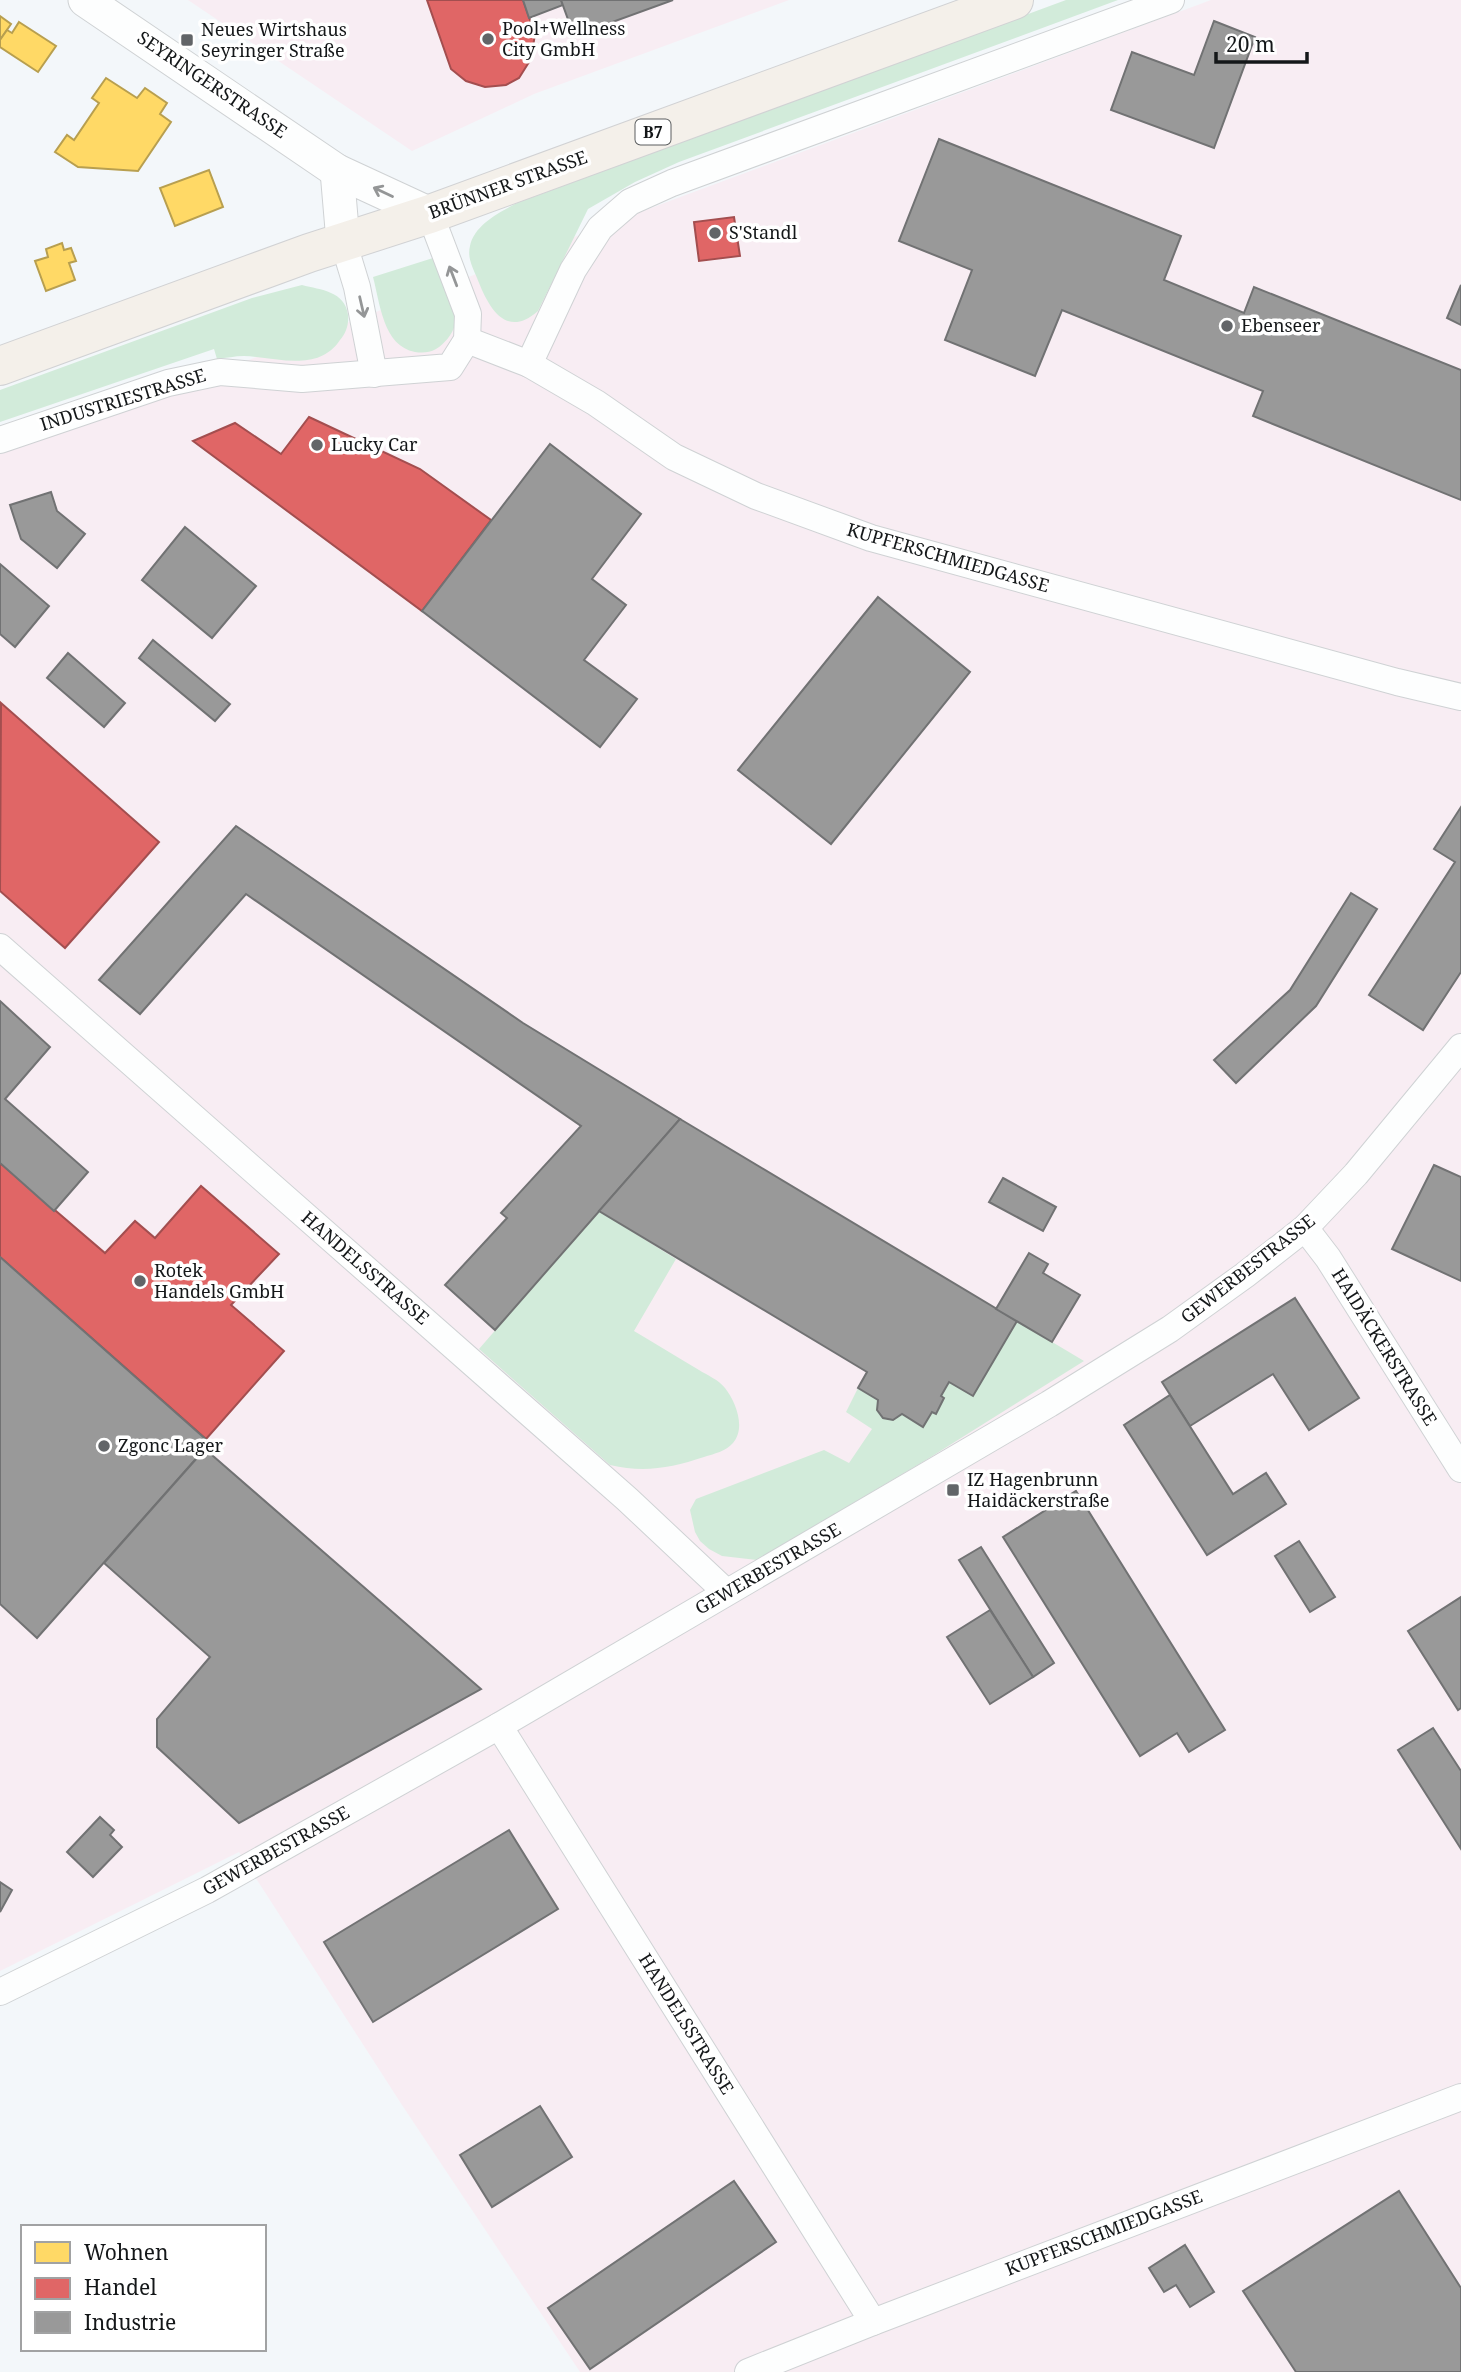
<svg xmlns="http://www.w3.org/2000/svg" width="1461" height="2372" font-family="'Noto Serif',serif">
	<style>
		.industrial { fill: #f8edf3 }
		.green { fill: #d2ebda }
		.homes { fill: #ffd966; stroke: #b89f4f; stroke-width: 2 }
		.shops { fill: #e06666; stroke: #a34e4f; stroke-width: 2 }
		.industry { fill: #999; stroke: #717273; stroke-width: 2 }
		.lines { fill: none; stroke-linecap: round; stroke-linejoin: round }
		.minor-casing { stroke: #cfd2d4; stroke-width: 28 }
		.tertiary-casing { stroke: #cfd2d4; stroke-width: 35 }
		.primary-casing { stroke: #d1d2d4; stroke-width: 40 }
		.minor { stroke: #fdfefe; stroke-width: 26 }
		.tertiary { stroke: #fdfefe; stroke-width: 33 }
		.primary { stroke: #f4f0ea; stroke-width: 38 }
		.oneway { stroke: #949697 }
		.poi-dot { fill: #626568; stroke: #fff; stroke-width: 2.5 }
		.labels { text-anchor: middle; stroke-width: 7; stroke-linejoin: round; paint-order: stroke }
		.shield { fill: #fff; stroke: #5a5d5e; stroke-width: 2 }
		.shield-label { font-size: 16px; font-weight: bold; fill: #141719 }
		.poi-label { font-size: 18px; fill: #141719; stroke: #fff; text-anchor: start }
		.street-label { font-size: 18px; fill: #141719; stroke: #fff }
	</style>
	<rect width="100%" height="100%" fill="#f3f7fa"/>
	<g class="industrial">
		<polygon points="188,0 789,0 534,94 412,151"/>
		<polygon points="1211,0 1461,0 1461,2372 580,2372 402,2105 239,1852 0,1971 0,454 683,196"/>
	</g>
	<g class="green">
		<path d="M1066,0H1118L679,162L635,182L588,209L538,311C505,340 488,306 477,278C473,268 467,258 470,246C474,225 500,212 517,203Z"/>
		<path d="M433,258C439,274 458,308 455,324C453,334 444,344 436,349C429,353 422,353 415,352C383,346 380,303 373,277Z"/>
		<path d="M302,285C321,290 345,291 348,315C349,324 346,333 340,340C318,373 277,357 244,356C235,356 226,358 217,359L214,349L0,422V390L252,298Z"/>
		<path d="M599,1211L676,1259L634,1331C656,1344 677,1357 699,1370C707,1375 719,1380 725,1388C736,1402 746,1428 733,1443C726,1451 714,1454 704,1457C671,1468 644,1473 610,1465L479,1349Z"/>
		<polygon points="1017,1321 1084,1361 926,1460 757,1560 722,1556 709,1549 700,1541 695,1532 690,1510 696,1499 824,1450 849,1463 872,1429 846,1412 858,1388 878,1400 877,1410 883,1418 893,1420 902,1414 923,1426 932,1412 936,1414 944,1398 941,1396 949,1382 973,1396"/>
	</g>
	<g class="homes">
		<polygon points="0,16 11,24 0,40"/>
		<polygon points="19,22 56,46 38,72 0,47 0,40 7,30 12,33"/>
		<polygon points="106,78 137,98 145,88 167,103 160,114 171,122 138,171 78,167 55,152 67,135 74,140 99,103 92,98"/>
		<polygon points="209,170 223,207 175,226 160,188"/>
		<polygon points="62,243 64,250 71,248 76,261 69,263 75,280 46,291 35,261 48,257 46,249"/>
	</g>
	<g class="shops">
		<polygon points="427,0 523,0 535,34 531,59 519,78 506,85 485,87 466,81 451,69"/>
		<polygon points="734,217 740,256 699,261 694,222"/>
		<polygon points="309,417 420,469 491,520 422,611 193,441 235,423 281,454"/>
		<polygon points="1,703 159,842 65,948 0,891"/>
		<polygon points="0,1163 105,1253 135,1221 155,1238 201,1186 279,1254 231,1305 284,1351 206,1439 0,1257"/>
	</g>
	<g class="industry">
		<polygon points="523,0 561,0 563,5 529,18"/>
		<polygon points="561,0 673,0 574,36"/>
		<polygon points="1214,21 1255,37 1214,148 1111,110 1132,52 1194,75"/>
		<polygon points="939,139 1181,236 1164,280 1244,313 1254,287 1461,370 1461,500 1253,416 1263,391 1062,310 1035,376 945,340 972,270 899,241"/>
		<polygon points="1461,285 1461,325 1447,318"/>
		<polygon points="550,444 641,514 592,579 626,605 584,660 637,699 600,747 422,611"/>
		<polygon points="51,492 57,511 85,534 57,568 21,539 10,505"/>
		<polygon points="185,527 256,586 212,638 142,580"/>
		<polygon points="0,564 49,606 15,647 0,634"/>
		<polygon points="878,597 970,672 831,844 738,770"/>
		<polygon points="153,640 230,704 215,721 139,658"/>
		<polygon points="68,653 125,703 104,727 47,678"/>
		<polygon points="1461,807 1461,972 1423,1030 1369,995 1455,862 1434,849"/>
		<polygon points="236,826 523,1023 680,1119 495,1330 445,1285 507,1218 501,1213 581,1126 246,894 140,1014 99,980"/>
		<polygon points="1351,893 1377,909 1316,1006 1236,1083 1214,1060 1290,990"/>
		<polygon points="0,1001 50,1047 5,1099 88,1172 54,1211 0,1163"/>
		<polygon points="680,1119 1017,1321 973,1396 949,1382 941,1396 944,1398 936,1414 932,1412 923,1427 902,1414 893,1420 883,1418 877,1410 878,1400 858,1388 867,1372 599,1211"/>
		<polygon points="1434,1165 1461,1177 1461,1281 1392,1249"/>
		<polygon points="1003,1178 1056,1207 1043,1231 989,1202"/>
		<polygon points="1029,1253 1048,1264 1043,1273 1080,1295 1052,1342 996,1309"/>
		<polygon points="0,1257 210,1443 37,1638 0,1604"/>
		<polygon points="1295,1298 1359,1398 1309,1430 1273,1374 1190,1426 1162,1382"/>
		<polygon points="1170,1395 1233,1494 1266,1473 1286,1504 1207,1555 1124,1425"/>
		<polygon points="205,1449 481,1689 239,1823 157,1747 157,1719 210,1657 104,1563"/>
		<polygon points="1076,1491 1225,1730 1189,1752 1177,1733 1140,1756 1003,1537"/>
		<polygon points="1299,1541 1335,1597 1310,1612 1275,1556"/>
		<polygon points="981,1547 1054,1663 1033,1677 959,1560"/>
		<polygon points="1461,1597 1461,1708 1458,1710 1408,1631"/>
		<polygon points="990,1610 1033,1677 990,1704 947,1637"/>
		<polygon points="1433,1728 1461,1771 1461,1849 1398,1750"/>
		<polygon points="100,1817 114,1830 110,1835 122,1847 93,1877 67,1852"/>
		<polygon points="509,1830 558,1909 373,2022 324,1942"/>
		<polygon points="0,1882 12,1890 0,1912"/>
		<polygon points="540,2106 572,2157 492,2207 460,2155"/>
		<polygon points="734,2181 776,2242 590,2369 548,2308"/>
		<polygon points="1399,2191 1461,2288 1461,2372 1296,2372 1243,2291"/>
		<polygon points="1185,2245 1214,2292 1190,2307 1176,2285 1164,2292 1149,2268"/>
	</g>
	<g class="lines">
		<g class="minor-casing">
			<g id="minor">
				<polyline points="343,241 357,287 374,374"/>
				<polyline points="467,340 529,364 596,403 674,457 756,496 871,538 1397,682 1461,697"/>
				<polyline points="529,364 573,270 600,228 630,202 672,183 1171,0"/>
				<polyline points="0,440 168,383 220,372 302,379 450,367 467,340 468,314 430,214"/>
				<polyline points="0,947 627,1499 726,1592"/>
				<polyline points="1305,1228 1328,1258 1461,1469"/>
				<polyline points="499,1726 873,2322"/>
				<polyline points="0,1992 207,1890 499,1726 1049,1404 1170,1329 1245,1275 1305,1228 1356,1174 1461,1047"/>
				<polyline points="748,2372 873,2322 1461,2097"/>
			</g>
		</g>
		<g class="tertiary-casing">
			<g id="tertiary">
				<polyline points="85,0 337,171 430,214"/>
				<polyline points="337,171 343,241"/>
			</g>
		</g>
		<g class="primary-casing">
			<polyline id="primary" points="0,366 309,253 430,214 1014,0"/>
		</g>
		<use href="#minor" class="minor"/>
		<use href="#tertiary" class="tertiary"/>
		<use href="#primary" class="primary"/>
	</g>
	<defs><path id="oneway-shaft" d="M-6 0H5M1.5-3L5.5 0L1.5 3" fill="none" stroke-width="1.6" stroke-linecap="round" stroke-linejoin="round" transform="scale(1.75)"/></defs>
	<g class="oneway">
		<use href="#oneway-shaft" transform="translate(383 192) rotate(-155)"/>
		<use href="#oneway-shaft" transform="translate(453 276) rotate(-111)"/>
		<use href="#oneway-shaft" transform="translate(362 307) rotate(77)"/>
	</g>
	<g class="poi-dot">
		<circle cx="488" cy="39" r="7"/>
		<rect x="180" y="33" width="14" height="14" rx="3.5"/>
		<circle cx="715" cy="233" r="7"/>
		<circle cx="1227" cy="326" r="7"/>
		<circle cx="317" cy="445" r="7"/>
		<circle cx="140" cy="1281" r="7"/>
		<circle cx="104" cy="1446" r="7"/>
		<rect x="946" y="1483" width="14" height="14" rx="3.5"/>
	</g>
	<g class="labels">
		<rect class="shield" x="635.5" y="119.5" width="35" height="25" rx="5"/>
		<g class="shield-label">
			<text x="653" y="138">B7</text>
		</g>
		<g class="poi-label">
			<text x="502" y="35">Pool+Wellness<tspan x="502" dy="21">City GmbH</tspan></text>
			<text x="201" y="36">Neues Wirtshaus<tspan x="201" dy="21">Seyringer Straße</tspan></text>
			<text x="729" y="239">S'Standl</text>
			<text x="1241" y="332">Ebenseer</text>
			<text x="331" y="451">Lucky Car</text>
			<text x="154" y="1277">Rotek<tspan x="154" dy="21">Handels GmbH</tspan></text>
			<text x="118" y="1452">Zgonc Lager</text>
			<text x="967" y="1486">IZ Hagenbrunn<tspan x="967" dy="21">Haidäckerstraße</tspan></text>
		</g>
		<g class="street-label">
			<text transform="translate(212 85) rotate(34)" y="6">SEYRINGERSTRASSE</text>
			<text transform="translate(508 185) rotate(-20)" y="6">BRÜNNER STRASSE</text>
			<text transform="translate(123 400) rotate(-17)" y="6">INDUSTRIESTRASSE</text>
			<text transform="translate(948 558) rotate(16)" y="6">KUPFERSCHMIEDGASSE</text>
			<text transform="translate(365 1268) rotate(41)" y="6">HANDELSSTRASSE</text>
			<text transform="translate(1248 1269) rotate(-38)" y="6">GEWERBESTRASSE</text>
			<text transform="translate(1384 1347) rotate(58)" y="6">HAIDÄCKERSTRASSE</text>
			<text transform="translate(768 1569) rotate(-30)" y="6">GEWERBESTRASSE</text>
			<text transform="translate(276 1851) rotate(-29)" y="6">GEWERBESTRASSE</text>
			<text transform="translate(686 2024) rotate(58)" y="6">HANDELSSTRASSE</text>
			<text transform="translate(1104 2233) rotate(-21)" y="6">KUPFERSCHMIEDGASSE</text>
		</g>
	</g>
	<rect x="21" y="2225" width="245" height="126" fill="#ffffff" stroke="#a1a2a3" stroke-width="2"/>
	<rect x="35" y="2242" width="35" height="21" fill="#ffd966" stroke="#a1a2a3" stroke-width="2"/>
	<text x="84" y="2260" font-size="21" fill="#141719">Wohnen</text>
	<rect x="35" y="2278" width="35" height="21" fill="#e06666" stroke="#a1a2a3" stroke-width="2"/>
	<text x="84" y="2295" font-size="21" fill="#141719">Handel</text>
	<rect x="35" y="2312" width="35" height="21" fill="#999999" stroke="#a1a2a3" stroke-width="2"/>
	<text x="84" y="2330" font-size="21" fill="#141719">Industrie</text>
	<path d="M1216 52v10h91v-10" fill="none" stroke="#141719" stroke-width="3.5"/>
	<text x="1226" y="52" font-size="21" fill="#141719" stroke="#ffffff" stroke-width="5" paint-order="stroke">20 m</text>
</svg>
